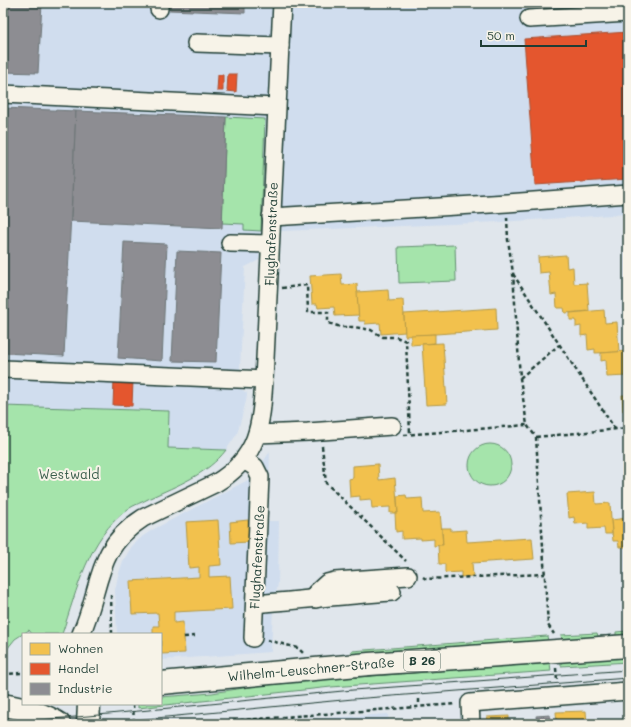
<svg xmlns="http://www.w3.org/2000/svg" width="631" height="727" font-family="Mali,sans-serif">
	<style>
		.built { fill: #d0ddee }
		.green { fill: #a5e4ab; stroke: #629070 }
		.homes { fill: #f2c14e; stroke: #b39946 }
		.shops { fill: #e4572e; stroke: #a94f30 }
		.industry { fill: #8d8d92; stroke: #6c7576 }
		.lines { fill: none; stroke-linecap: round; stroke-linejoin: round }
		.minor-casing { stroke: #1f3d34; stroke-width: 20 }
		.major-casing { stroke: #1f3d34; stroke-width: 25 }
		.path { stroke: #1f3d34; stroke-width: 2.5; stroke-dasharray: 4 3; stroke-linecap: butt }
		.minor { stroke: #f7f3e8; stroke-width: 17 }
		.major { stroke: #f7f3e8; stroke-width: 22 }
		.tram { stroke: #1f3d34; stroke-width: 1 }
		.labels { text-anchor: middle; stroke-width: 4; stroke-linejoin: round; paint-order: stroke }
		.shield { fill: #f7f3e8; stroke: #60746a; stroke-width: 1 }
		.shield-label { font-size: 12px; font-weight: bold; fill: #1f3d34 }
		.street-label { font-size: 13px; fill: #1f3d34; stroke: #f7f3e8 }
		.park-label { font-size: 13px; fill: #3a5e4c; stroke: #f7f3e8 }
	</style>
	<rect width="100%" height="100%" fill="#e0e6ec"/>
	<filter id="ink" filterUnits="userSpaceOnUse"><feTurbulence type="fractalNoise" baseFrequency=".025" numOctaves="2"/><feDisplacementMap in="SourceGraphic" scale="8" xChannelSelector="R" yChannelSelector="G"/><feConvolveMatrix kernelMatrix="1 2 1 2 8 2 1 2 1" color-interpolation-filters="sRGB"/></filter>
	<g filter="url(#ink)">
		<g class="built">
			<polygon points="3,3 628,3 628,214 500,222 282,231 261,231 259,260 245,267 239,388 247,393 246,401 237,434 226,450 168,448 169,411 3,406"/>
			<polygon points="270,451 268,521 279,521 278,584 273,609 271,652 161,660 161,634 117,634 115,590 118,576 123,561 132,546 143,536 154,529 248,480 260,467"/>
			<polygon points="388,714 389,724 236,724 251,723"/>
		</g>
		<g class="green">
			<polygon points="226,117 265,119 261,231 244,230 244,224 222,223"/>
			<polygon points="455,245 456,281 399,283 398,247"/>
			<path d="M3,406L169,411L168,448L226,450C208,474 176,486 150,498C143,502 134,505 128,509C88,538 77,590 62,634H32L29,630L15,639L3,654Z"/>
			<circle cx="490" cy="465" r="21"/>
			<polygon points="628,631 628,635 562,640 561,635 597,633 598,636 616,635 616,632"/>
			<polygon points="547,636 548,641 350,656 352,651"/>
			<polygon points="628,656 628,662 561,666 561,661"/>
			<polygon points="550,663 551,671 331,687 138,708 138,704 161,704 161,697 212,693 275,683"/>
		</g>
		<g class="homes">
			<polygon points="566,255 567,268 573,267 574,284 587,283 589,311 565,313 564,308 557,308 556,294 551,295 549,272 539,273 538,257"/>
			<polygon points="341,274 342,285 357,284 359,315 335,316 334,307 318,308 317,304 312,304 310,276"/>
			<polygon points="388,290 389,301 403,300 405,332 381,334 380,323 365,324 365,321 359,321 357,292"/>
			<polygon points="496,308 497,330 405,336 404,314"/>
			<polygon points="604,310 605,323 617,322 619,352 595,353 595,349 588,350 587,335 581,336 581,326 576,327 576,320 570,320 570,313"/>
			<polygon points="435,334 435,343 411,345 411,335"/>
			<polygon points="443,343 447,404 426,405 422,344"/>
			<polygon points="628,351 628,393 627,376 607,377 606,360 601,361 601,353"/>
			<polygon points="622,395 628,395 628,410 623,411"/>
			<polygon points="378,464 379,480 395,478 398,513 390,513 390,507 372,508 371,499 360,500 360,496 350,497 349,479 353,478 353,466"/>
			<polygon points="595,492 596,504 610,503 612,534 605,534 604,528 588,529 588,523 575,524 574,517 569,518 567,494"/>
			<polygon points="406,495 407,499 422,498 423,513 440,512 443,545 434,546 434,539 421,540 421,538 402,539 402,531 396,532 395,513 398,513 397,496"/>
			<polygon points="628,518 628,547 619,547 618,541 613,541 611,520"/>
			<polygon points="218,520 221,565 209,566 209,577 230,576 232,609 174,612 174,623 183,622 185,653 161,654 161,634 153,634 153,626 159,626 158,613 132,614 130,581 199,577 199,567 189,568 186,522"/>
			<polygon points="248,520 249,542 231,543 230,522"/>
			<polygon points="442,528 451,528 451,531 466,530 467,542 532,538 534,559 472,563 473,576 461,577 461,572 445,573 445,564 439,564 438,545 443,545"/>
			<polygon points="586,711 587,724 557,724 556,712"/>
			<polygon points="509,716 509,723 513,724 487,724 487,717"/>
			<polygon points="455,720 455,724 431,724 431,722"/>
		</g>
		<g class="shops">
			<polygon points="628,32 628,179 535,185 524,39"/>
			<polygon points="228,74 237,74 236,92 227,91"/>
			<polygon points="218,75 223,75 223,91 217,91"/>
			<polygon points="114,380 133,381 132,406 113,405"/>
		</g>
		<g class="industry">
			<polygon points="3,3 42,3 38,73 3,72"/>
			<polygon points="169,3 245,3 245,13 169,10"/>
			<polygon points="3,108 76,111 64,356 3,353"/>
			<polygon points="76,111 226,117 222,228 71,221"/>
			<polygon points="124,242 167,244 162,361 118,358"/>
			<polygon points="177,251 221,253 216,362 172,361"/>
			<polygon points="550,715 551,724 537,724 536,716"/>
		</g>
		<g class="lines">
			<g class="minor-casing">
				<g id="minor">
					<polyline points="159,9 159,3"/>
					<polyline points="529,19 628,13"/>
					<polyline points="196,43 280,46"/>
					<polyline points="3,94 276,107"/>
					<polyline points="271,217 507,203 628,194"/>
					<polyline points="230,243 270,244"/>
					<polyline points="3,369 264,380"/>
					<polyline points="257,434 308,432 392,426"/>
					<polyline points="244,460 255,467 260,477 253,638"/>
					<polyline points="316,599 316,593 327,583 335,581 408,576"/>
					<path d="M255,604C301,600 346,595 392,592"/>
					<path d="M81,634C102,588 94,549 143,518L216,483C259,457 261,426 264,380L282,3"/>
					<polyline points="471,724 470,703 628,691"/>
				</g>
			</g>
			<g class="major-casing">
				<g id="major">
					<polyline points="161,683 369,664 628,646"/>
					<path d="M3,705C22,708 43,713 59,724"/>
					<polyline points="88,724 89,704"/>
				</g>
			</g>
			<g class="path">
				<polyline points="507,217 508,240 513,273 520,378 527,425 536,437 548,625 554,634"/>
				<polyline points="513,274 615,429"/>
				<polyline points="282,288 307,285 308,312 328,312 328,323 341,327 354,327 371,330 383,337 396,337 406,341 410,434"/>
				<polyline points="520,378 559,345"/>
				<polyline points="404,435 527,425"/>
				<polyline points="536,437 628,428"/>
				<polyline points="322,446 326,483 406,561"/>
				<polyline points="423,577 426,579 545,574"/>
				<polyline points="111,595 112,634"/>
				<polyline points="184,637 195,636"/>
				<polyline points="267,640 298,648 303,653"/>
				<polyline points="556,668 557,681"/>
				<polyline points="3,674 23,673"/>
				<polyline points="419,699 419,706"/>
				<polyline points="133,704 134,724"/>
				<polyline points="191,724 456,704"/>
				<polyline points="286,724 291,716"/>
			</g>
			<use href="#minor" class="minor"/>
			<use href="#major" class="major"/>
			<g class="tram">
				<polyline points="3,723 88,716 353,690 628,670"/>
				<polyline points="94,724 353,699 628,678"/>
			</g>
		</g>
	</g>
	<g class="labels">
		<rect class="shield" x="404" y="651" width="36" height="20" rx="3"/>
		<g class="shield-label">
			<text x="422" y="665">B 26</text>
		</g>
		<g class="street-label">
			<text transform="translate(271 234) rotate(-88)" y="5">Flughafenstraße</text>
			<text transform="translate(257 557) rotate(-87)" y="5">Flughafenstraße</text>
			<text transform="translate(311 669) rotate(-5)" y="5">Wilhelm-Leuschner-Straße</text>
		</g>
		<g class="park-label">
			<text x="69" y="479">Westwald</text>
		</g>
	</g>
	<rect width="631" height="727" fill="none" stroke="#f7f3e8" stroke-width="16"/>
	<rect x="8" y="8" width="615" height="711" fill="none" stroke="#1f3d34" stroke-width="1.5" filter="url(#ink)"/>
	<rect x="22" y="633" width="140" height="72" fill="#f7f3e8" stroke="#a1aaa0"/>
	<rect x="30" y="643" width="20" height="12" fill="#f2c14e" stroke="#a1aaa0"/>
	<text x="58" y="653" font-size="12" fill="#1f3d34">Wohnen</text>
	<rect x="30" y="663" width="20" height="12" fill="#e4572e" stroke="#a1aaa0"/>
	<text x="58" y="673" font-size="12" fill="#1f3d34">Handel</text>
	<rect x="30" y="683" width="20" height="12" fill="#8d8d92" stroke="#a1aaa0"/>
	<text x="58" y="693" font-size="12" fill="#1f3d34">Industrie</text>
	<path d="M481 40v6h105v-6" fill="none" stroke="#1f3d34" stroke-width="2"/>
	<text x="487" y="40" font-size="12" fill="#1f3d34" stroke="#f7f3e8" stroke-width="3" paint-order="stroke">50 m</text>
</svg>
